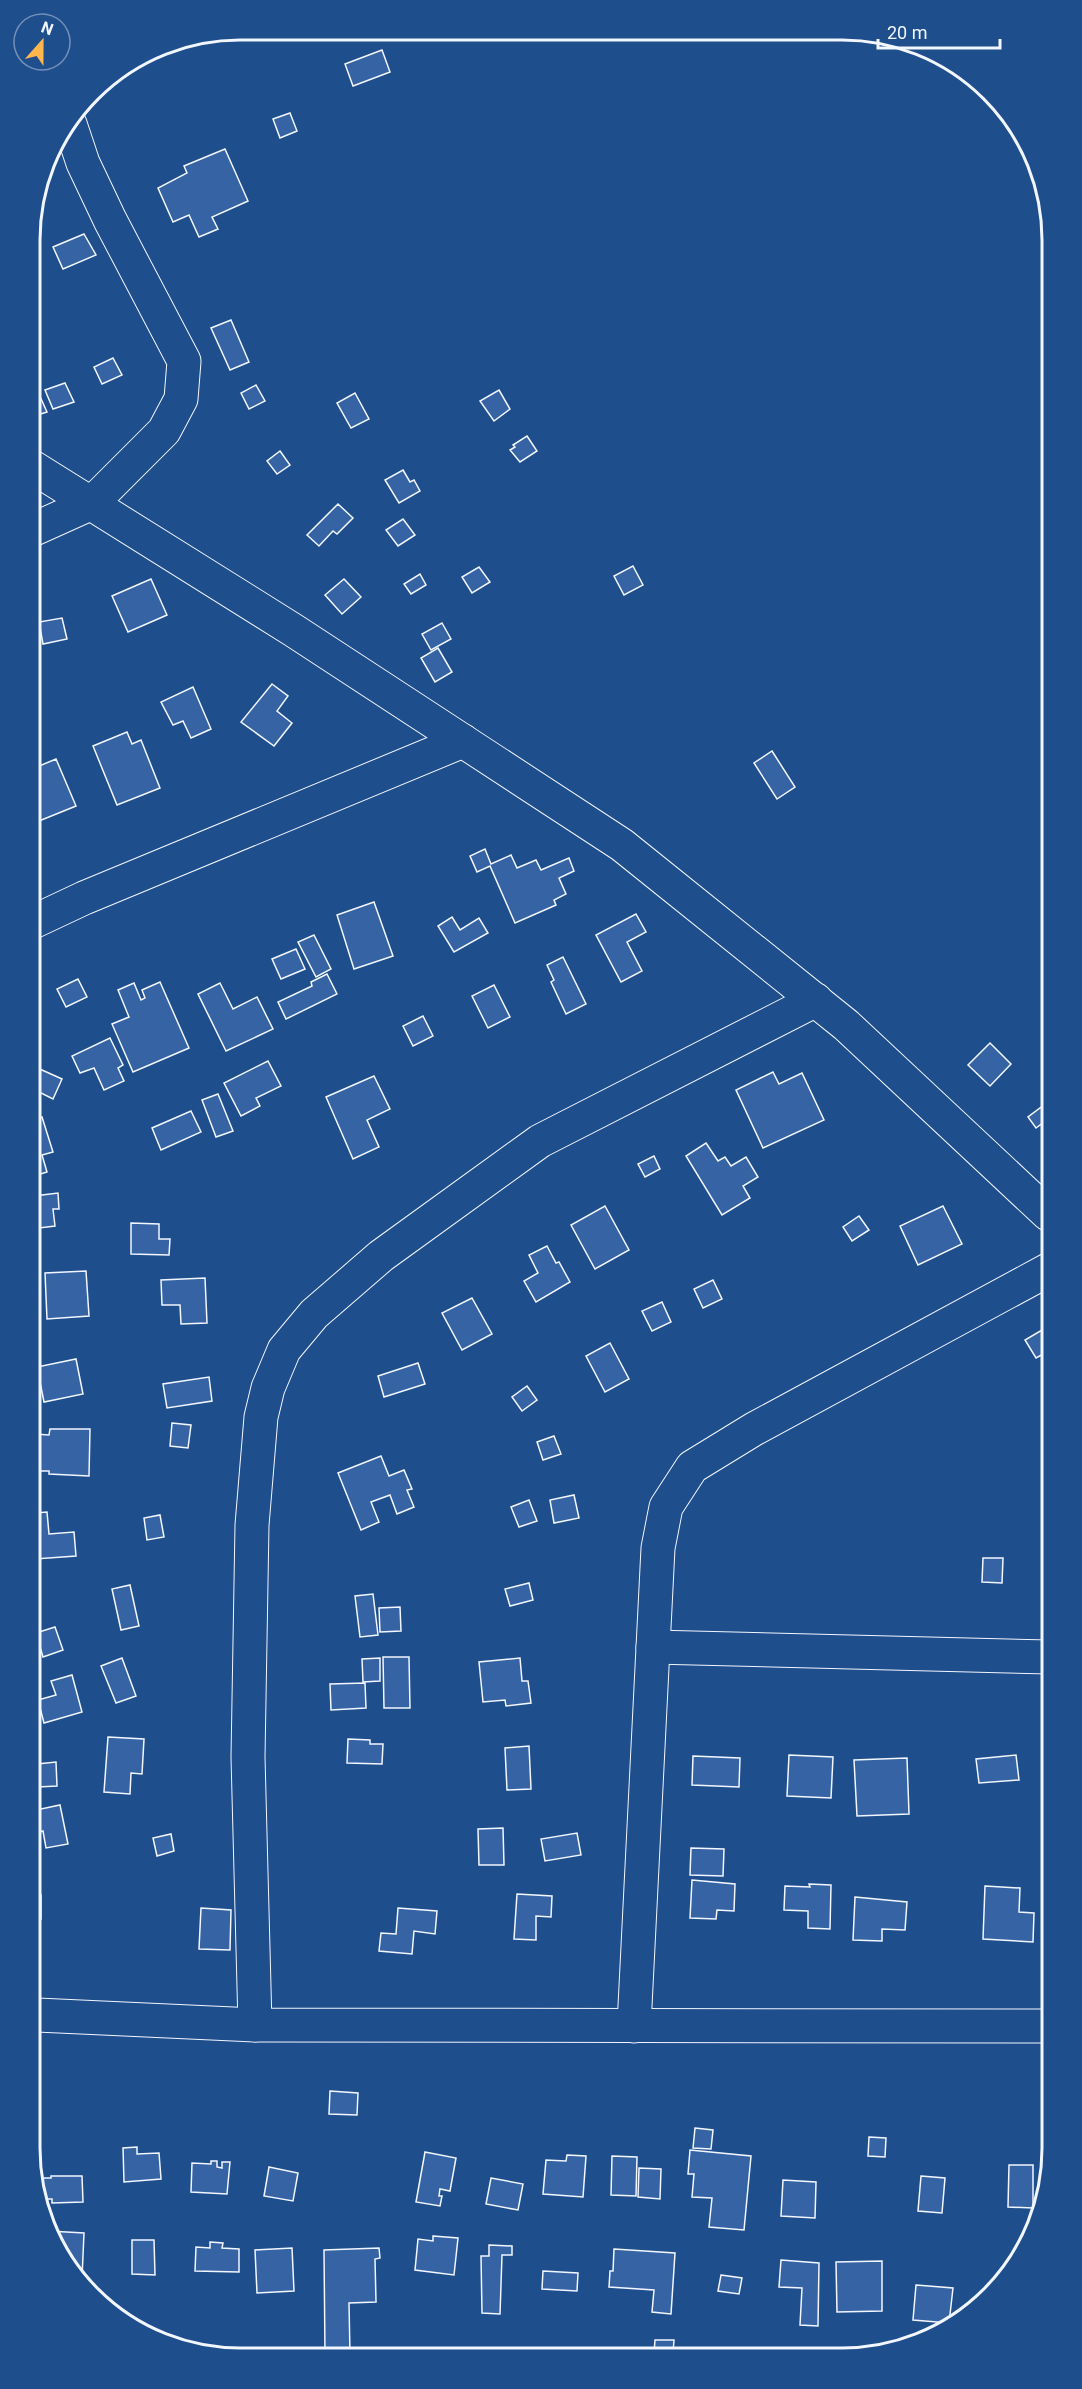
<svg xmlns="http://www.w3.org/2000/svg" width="1082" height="2389" font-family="Roboto,sans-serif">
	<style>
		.building { fill: #3563a3; stroke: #f2f6ff; stroke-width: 1.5 }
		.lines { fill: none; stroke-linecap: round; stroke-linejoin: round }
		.minor-casing { stroke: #f2f6ff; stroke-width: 35 }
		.minor { stroke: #1f4e8c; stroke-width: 33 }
		.rim { fill: none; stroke: #f2f6ff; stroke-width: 3 }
	</style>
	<rect width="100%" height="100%" fill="#1f4e8c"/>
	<g class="building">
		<polygon points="382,50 390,72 353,86 345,64"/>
		<polygon points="290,113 297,131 280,138 273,119"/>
		<polygon points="225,149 248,201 212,217 218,229 199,237 189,215 173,222 158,188 187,173 184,166"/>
		<polygon points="84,234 96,255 63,269 53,247"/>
		<polygon points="231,320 249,362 230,370 211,328"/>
		<polygon points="113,358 122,375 102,384 94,367"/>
		<polygon points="65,383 74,402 53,409 45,390"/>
		<polygon points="256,385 265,401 249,409 241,393"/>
		<polygon points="499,390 510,409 494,421 480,401"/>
		<polygon points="38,392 47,412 31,417 31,395"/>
		<polygon points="355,393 369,419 351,428 337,403"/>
		<polygon points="527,436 537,451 520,462 510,450 515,447 513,445"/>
		<polygon points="280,451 290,465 277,474 267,461"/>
		<polygon points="403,470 410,482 414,480 420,491 399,503 385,480"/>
		<polygon points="338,504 353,518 337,534 333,531 319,546 307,535"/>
		<polygon points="403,519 415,535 398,546 386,530"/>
		<polygon points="633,566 643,585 624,595 614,576"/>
		<polygon points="479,567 490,582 472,593 462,577"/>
		<polygon points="420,574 426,585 411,594 404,584"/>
		<polygon points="151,579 167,615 128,632 112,596"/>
		<polygon points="344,579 361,597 342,614 325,595"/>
		<polygon points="62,618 67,639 43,644 39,622"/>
		<polygon points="442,623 451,639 431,650 422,634"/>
		<polygon points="438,648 452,672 435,682 421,658"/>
		<polygon points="272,684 288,696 277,711 292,723 274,746 241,722"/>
		<polygon points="193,687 211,729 191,738 183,721 173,725 161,702"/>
		<polygon points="127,732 132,744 141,740 160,788 117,805 93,746"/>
		<polygon points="772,751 795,787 777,799 754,763"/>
		<polygon points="56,759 76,806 39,821 32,806 32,769"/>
		<polygon points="485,849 491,864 511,855 517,868 536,860 541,870 569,858 574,871 559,878 566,894 554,900 556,905 515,923 490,866 477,872 470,856"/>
		<polygon points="374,902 393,956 354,969 337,915"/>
		<polygon points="636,914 646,932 627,942 642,971 621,982 596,935"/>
		<polygon points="452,917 460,930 479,918 488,933 454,952 438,926"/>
		<polygon points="314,935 331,969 316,977 298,942"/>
		<polygon points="296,949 305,969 281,979 272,959"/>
		<polygon points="563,957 586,1004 566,1014 551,982 554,980 547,965"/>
		<polygon points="327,974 337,994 286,1019 278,1002 312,986 311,982"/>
		<polygon points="78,979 87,997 66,1007 57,989"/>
		<polygon points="160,982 189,1048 133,1072 112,1024 129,1017 118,990 134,983 141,1000 145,998 142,990"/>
		<polygon points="220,983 233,1009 257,997 273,1029 226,1051 198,994"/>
		<polygon points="494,985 510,1017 488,1028 472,996"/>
		<polygon points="423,1016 433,1036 413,1046 403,1026"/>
		<polygon points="110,1038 123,1065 118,1068 124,1081 104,1090 94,1068 80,1073 72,1056"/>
		<polygon points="990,1043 1011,1064 990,1086 968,1065"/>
		<polygon points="268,1061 281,1086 256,1098 260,1106 241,1116 224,1083"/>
		<polygon points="33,1066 62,1079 53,1099 33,1089"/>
		<polygon points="773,1072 779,1084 802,1073 824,1120 763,1148 736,1090"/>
		<polygon points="374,1076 390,1109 367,1120 379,1147 353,1159 326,1097"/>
		<polygon points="218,1094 233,1131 216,1137 202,1100"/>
		<polygon points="1048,1102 1048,1119 1036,1128 1028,1117"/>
		<polygon points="191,1111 201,1132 161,1150 152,1128"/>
		<polygon points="42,1117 53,1152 42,1155 47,1172 34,1176 34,1120"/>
		<polygon points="706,1143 718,1161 725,1157 731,1166 746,1157 758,1177 743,1186 750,1198 722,1215 686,1156"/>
		<polygon points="654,1156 660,1169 645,1177 638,1164"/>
		<polygon points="58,1193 59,1209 53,1209 55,1226 39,1228 37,1210 34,1210 34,1196"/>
		<polygon points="605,1206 629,1250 595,1269 571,1225"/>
		<polygon points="943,1206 962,1244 918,1265 900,1226"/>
		<polygon points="859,1216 869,1230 852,1241 843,1227"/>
		<polygon points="131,1223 159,1224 159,1239 170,1239 169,1255 131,1254"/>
		<polygon points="547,1246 556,1263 559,1262 570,1282 536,1302 524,1281 538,1273 529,1255"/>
		<polygon points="86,1271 89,1316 47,1319 45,1273"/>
		<polygon points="205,1278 207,1323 181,1324 180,1305 162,1305 161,1280"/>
		<polygon points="713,1280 722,1299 703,1308 694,1289"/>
		<polygon points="472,1298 492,1334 462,1350 442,1313"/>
		<polygon points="662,1302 671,1322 652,1331 642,1311"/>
		<polygon points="1042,1330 1049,1340 1049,1351 1036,1358 1025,1340"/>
		<polygon points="610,1343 629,1379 605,1392 586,1356"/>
		<polygon points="76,1359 83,1394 44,1402 37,1367"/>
		<polygon points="418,1363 425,1384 384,1397 378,1376"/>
		<polygon points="209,1377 212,1401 167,1408 163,1384"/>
		<polygon points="527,1386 537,1400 522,1411 512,1397"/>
		<polygon points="172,1423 191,1425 188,1448 170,1446"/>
		<polygon points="50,1429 90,1429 89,1476 49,1474 49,1471 35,1471 35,1434 49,1435"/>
		<polygon points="554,1436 561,1454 543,1460 537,1442"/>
		<polygon points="381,1456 389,1476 404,1470 412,1489 407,1490 414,1507 397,1514 390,1495 371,1502 379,1522 361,1530 338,1473"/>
		<polygon points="574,1495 579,1518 554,1523 550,1500"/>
		<polygon points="529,1500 537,1521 519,1527 511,1507"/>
		<polygon points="47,1512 49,1534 74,1532 76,1556 35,1559 35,1513"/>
		<polygon points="160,1515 164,1537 147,1540 144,1518"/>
		<polygon points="983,1558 1003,1558 1002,1583 982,1582"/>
		<polygon points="529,1583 533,1600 510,1606 505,1589"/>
		<polygon points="130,1585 139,1626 121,1630 112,1589"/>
		<polygon points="373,1594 378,1635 360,1637 355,1596"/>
		<polygon points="400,1607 401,1631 380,1632 379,1608"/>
		<polygon points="55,1627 63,1650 43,1657 36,1633"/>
		<polygon points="383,1657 409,1657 410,1708 384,1708"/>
		<polygon points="122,1658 136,1696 116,1703 101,1666"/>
		<polygon points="380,1658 380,1681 363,1682 362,1659"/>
		<polygon points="520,1658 522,1681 528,1681 531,1703 506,1706 505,1700 483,1702 479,1662"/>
		<polygon points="72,1675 82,1712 44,1723 38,1700 56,1695 51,1681"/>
		<polygon points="365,1683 366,1708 331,1710 330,1684"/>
		<polygon points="108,1737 144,1739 142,1774 131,1773 130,1794 104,1792"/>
		<polygon points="348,1739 370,1740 370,1744 383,1744 382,1764 347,1763"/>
		<polygon points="529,1746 531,1789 507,1790 505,1748"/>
		<polygon points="789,1755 833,1757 831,1798 787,1796"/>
		<polygon points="1016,1755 1019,1780 979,1783 976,1759"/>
		<polygon points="693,1756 740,1758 739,1787 692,1785"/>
		<polygon points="907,1758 909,1814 857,1816 854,1760"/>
		<polygon points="56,1762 57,1786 38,1787 37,1764"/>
		<polygon points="60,1805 68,1844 46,1848 43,1831 36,1833 36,1810"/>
		<polygon points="503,1828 504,1865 479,1865 478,1829"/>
		<polygon points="577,1833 581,1855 545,1861 541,1839"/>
		<polygon points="171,1834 174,1851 157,1856 153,1838"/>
		<polygon points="691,1848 724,1849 723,1876 690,1875"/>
		<polygon points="692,1880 735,1884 734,1911 717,1910 716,1919 690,1918"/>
		<polygon points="809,1884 831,1885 830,1929 808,1928 808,1911 784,1910 785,1886 810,1887"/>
		<polygon points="985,1886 1020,1888 1019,1912 1034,1913 1033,1942 983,1939"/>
		<polygon points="517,1894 552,1896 551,1917 536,1916 536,1940 514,1939"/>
		<rect x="36" y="1895" width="5" height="24"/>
		<polygon points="855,1897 907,1902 905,1930 882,1929 882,1941 853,1940"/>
		<polygon points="201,1908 231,1910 230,1950 199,1949"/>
		<polygon points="398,1908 437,1911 435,1934 414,1931 412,1954 379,1951 381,1933 396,1934"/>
		<polygon points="330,2091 358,2093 357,2115 329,2114"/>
		<polygon points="695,2128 713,2130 711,2149 693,2148"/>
		<polygon points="869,2137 886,2138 885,2157 868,2156"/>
		<polygon points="137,2147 137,2154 159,2153 161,2179 124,2182 123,2148"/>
		<polygon points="690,2150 751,2156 744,2230 709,2227 712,2198 692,2197 694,2174 688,2174"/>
		<polygon points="425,2152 456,2158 450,2191 440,2189 439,2196 442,2196 440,2206 416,2202"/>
		<polygon points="567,2155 586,2156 583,2197 543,2194 546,2160 566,2161"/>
		<polygon points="612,2156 637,2157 636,2196 611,2195"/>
		<polygon points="211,2161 217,2161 217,2167 222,2168 222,2162 230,2162 227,2194 191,2192 192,2163 211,2164"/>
		<polygon points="1009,2165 1033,2165 1033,2208 1008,2207"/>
		<polygon points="269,2167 298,2173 293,2201 264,2196"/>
		<polygon points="639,2168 661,2169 660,2199 638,2197"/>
		<polygon points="51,2176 82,2176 83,2202 52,2203 52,2199 37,2199 37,2178 51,2178"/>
		<polygon points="921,2176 945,2178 942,2213 918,2211"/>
		<polygon points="491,2178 523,2184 518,2210 486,2204"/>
		<polygon points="783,2180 816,2182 815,2218 781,2216"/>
		<polygon points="49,2231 84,2233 82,2278 80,2280 58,2254"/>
		<polygon points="433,2236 458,2238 454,2275 415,2270 418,2239 433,2241"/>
		<polygon points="132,2240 154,2240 155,2275 132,2274"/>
		<polygon points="210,2242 223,2243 222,2248 239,2249 239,2272 195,2271 196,2247 210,2248"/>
		<polygon points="489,2245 512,2246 512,2255 502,2255 500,2314 482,2313 481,2256 489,2256"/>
		<polygon points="292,2248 294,2291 257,2293 255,2250"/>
		<polygon points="379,2248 380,2258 375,2259 376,2302 349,2303 350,2354 325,2354 324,2250"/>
		<polygon points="614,2249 675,2253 671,2314 652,2312 654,2290 609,2287 610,2271 613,2271"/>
		<polygon points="781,2260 819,2263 818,2326 800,2325 802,2288 779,2287"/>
		<polygon points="882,2261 882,2311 837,2312 836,2262"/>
		<polygon points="543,2271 578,2273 577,2291 542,2289"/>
		<polygon points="721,2275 742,2278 739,2294 718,2291"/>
		<polygon points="916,2285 953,2288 949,2323 913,2320"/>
		<polygon points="655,2340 674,2340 673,2353 654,2353"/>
	</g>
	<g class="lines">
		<g class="minor-casing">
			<g id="minor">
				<polyline points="31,466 293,630 622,845 846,1025 1048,1214"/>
				<polyline points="32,530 92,503 164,431 181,399 184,361 110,220 83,163 70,124"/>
				<polyline points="33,922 84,898 463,741"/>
				<polyline points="653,1647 1050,1657"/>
				<polyline points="37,2015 255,2025 1051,2026"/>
				<polyline points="255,2025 248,1757 252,1525 261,1417 268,1388 284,1350 314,1314 381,1256 540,1141 816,1000"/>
				<polyline points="634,2026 658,1548 666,1507 692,1467 754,1429 1048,1270"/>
			</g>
		</g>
		<use href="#minor" class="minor"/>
	</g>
	<path d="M0 0H1082V2389H0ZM240 40H842A200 200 0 0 1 1042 240V2148A200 200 0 0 1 842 2348H240A200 200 0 0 1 40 2148V240A200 200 0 0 1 240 40Z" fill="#1f4e8c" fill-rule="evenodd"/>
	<path class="rim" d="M240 40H842A200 200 0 0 1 1042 240V2148A200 200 0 0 1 842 2348H240A200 200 0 0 1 40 2148V240A200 200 0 0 1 240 40Z"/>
	<g transform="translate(42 42) rotate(21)"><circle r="28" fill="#1f4e8c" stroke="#7391ba" stroke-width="1.5"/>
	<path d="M0-4.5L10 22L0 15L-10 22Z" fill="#ffb74d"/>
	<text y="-9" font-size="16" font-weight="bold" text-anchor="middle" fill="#f2f6ff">N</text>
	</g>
	<path d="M878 39v9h122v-9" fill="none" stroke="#f2f6ff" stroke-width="3"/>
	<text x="887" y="39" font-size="18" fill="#f2f6ff" stroke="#1f4e8c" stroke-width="4.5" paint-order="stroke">20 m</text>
</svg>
